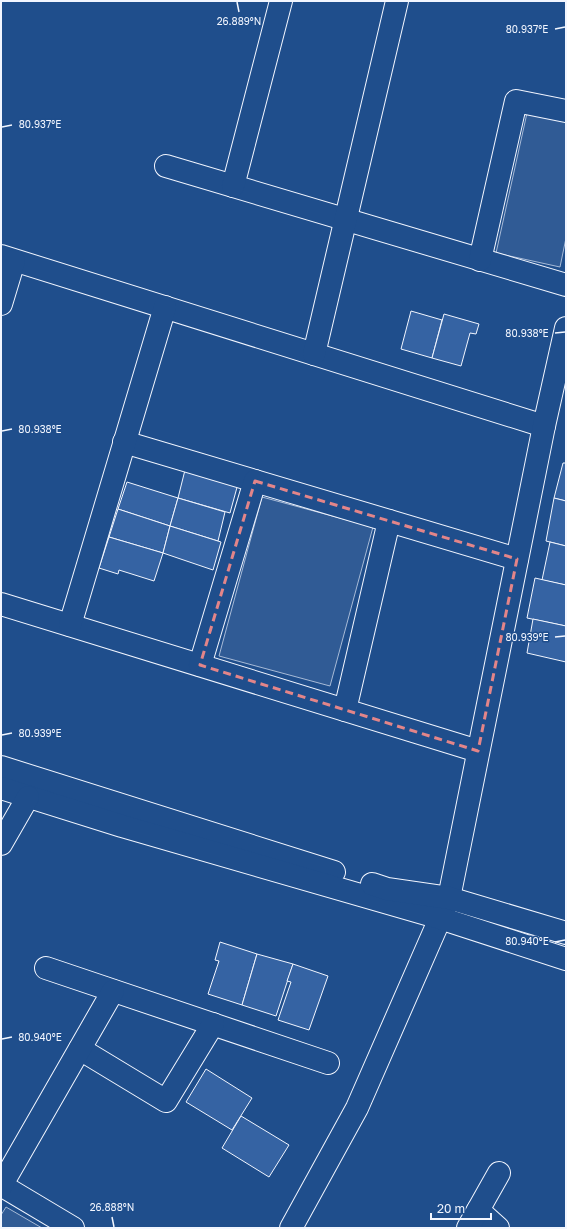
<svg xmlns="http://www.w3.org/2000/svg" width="567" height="1229" font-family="'Golos Text',sans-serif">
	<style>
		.built { fill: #305b95; stroke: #a8bbd7 }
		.building { fill: #3563a3; stroke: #f2f6ff }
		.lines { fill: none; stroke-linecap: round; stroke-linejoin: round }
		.minor-casing { stroke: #f2f6ff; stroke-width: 24 }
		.major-casing { stroke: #f2f6ff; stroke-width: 24 }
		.minor { stroke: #1f4e8c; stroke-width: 22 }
		.major { stroke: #1f4e8c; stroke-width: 22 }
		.marked { fill: none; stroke: #e38589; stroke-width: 3; stroke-dasharray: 8 5; stroke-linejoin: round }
		.ticks { fill: none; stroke: #f2f6ff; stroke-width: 1.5 }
		.ticks-label { font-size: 10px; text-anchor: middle; fill: #f2f6ff; stroke: #1f4e8c; stroke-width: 3; stroke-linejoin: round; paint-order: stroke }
	</style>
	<rect width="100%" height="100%" fill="#1f4e8c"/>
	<g class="built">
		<polygon points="527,113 566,122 566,238 560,267 496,253"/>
		<polygon points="262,497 373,527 330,686 219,656"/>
		<polygon points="6,1207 42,1228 1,1228 1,1215"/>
	</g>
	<g class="building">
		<polygon points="411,311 442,320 432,358 401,349"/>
		<polygon points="444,314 479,324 476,334 470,333 461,366 432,358"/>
		<polygon points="563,463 566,463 566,501 554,498"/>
		<polygon points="186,466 239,480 230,513 178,498"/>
		<polygon points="127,482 178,498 170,526 118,509"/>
		<polygon points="178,498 225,512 218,541 170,526"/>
		<polygon points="554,498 566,501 566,546 546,541"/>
		<polygon points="118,509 170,526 163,553 109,537"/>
		<polygon points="170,526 221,542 213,570 163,553"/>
		<polygon points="109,537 163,553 154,581 119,570 118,574 99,568"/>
		<polygon points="550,542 566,546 566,585 542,580"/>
		<polygon points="535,578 566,585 566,626 527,618"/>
		<polygon points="533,619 566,626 566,662 527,653"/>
		<polygon points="220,942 257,954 242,1005 208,994 219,961 215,960"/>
		<polygon points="257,954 293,964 276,1016 242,1005"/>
		<polygon points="293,964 328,976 309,1030 278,1020 291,982 287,981"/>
		<polygon points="206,1069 252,1098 232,1130 186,1102"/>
		<polygon points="241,1116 289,1145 269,1177 222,1148"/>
	</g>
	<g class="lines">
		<g class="minor-casing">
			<g id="minor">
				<polyline points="166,166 566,285"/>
				<polyline points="233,186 281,1"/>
				<polyline points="1,256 544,426"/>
				<polyline points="480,260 516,101 566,111"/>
				<polyline points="1,304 14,261"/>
				<polyline points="314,354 397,1"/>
				<polyline points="124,442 517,559"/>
				<polyline points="1,604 478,751"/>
				<polyline points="70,625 165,307"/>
				<polyline points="200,665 255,481"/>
				<polyline points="345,710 389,521"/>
				<polyline points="46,968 328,1063"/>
				<polyline points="80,1049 166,1101 213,1024"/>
				<polyline points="1,1185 73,1228"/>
				<polyline points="1,1186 113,991"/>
				<polyline points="478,1210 498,1228"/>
				<polyline points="291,1228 357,1108 449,898 544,426 566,328"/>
				<polyline points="468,1228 499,1173"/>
			</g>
		</g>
		<g class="major-casing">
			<g id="major">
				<polyline points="1,767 334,872"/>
				<polyline points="1,788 122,826 440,918 566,959"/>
				<polyline points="1,844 28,797"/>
				<polyline points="372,884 387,889 449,898 566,933"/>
			</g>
		</g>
		<use href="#minor" class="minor"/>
		<use href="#major" class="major"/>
	</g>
	<path class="marked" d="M255,481L517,559L478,751L200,665Z"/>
	<path class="ticks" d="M237,2L239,12M555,29L565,27M2,127L12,125M555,333L565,332M2,431L12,429M555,637L565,636M2,735L12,733M555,942L565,940M2,1039L12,1037M112,1217L114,1227"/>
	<g class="ticks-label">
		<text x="239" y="25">26.889°N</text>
		<text x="527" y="33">80.937°E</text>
		<text x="40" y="128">80.937°E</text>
		<text x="527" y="337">80.938°E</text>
		<text x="40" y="433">80.938°E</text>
		<text x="527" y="641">80.939°E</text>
		<text x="40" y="737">80.939°E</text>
		<text x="527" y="945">80.940°E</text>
		<text x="40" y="1041">80.940°E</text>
		<text x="112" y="1211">26.888°N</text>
	</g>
	<rect width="567" height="1229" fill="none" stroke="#f2f6ff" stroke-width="4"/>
	<path d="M431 1213v6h60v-6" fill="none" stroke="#f2f6ff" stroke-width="2"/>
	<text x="437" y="1213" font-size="12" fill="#f2f6ff" stroke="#1f4e8c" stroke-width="3" paint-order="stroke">20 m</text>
</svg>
